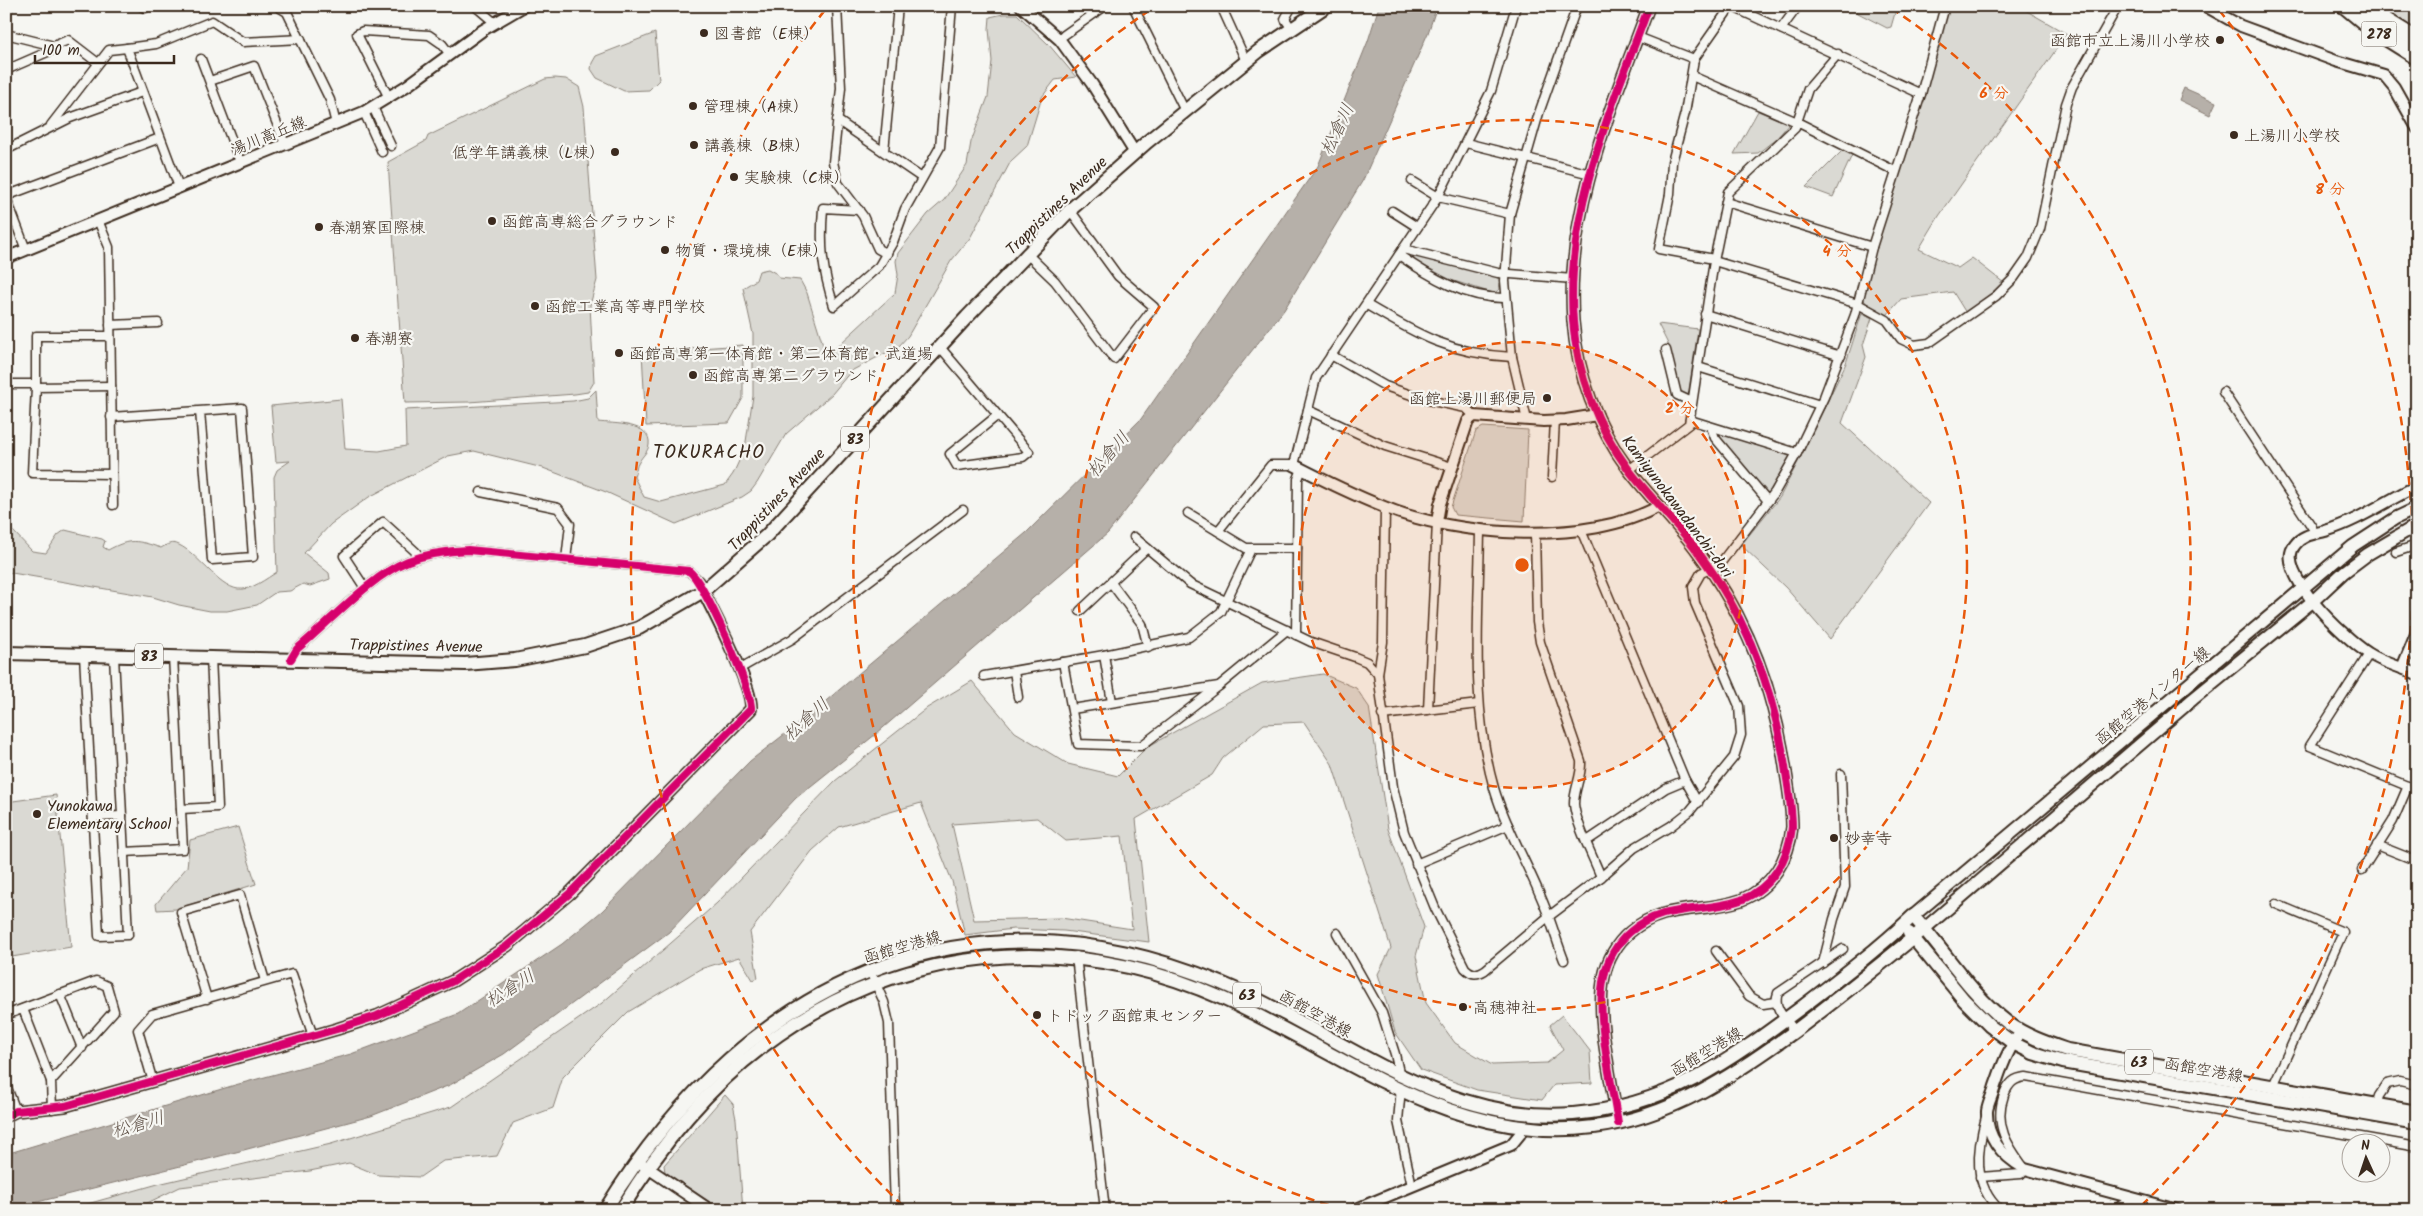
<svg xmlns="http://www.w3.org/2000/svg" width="2423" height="1216" font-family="Kalam,'Klee One',sans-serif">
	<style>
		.green { fill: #dad9d3; stroke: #8a8278; fill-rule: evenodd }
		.water { fill: #b6b0a9; stroke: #857a71 }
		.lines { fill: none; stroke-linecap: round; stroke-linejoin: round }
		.minor-casing { stroke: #3b2a1e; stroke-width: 11 }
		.tertiary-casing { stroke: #3b2a1e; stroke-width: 14 }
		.secondary-casing { stroke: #3b2a1e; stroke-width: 15 }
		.primary-casing { stroke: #3b2a1e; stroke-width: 16 }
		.motorway-casing { stroke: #3b2a1e; stroke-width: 19 }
		.minor { stroke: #f6f6f2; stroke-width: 8 }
		.tertiary { stroke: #f6f6f2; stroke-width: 10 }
		.secondary { stroke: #f6f6f2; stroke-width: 11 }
		.primary { stroke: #f6f6f2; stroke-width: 12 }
		.motorway { stroke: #f6f6f2; stroke-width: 15 }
		.cycleway-casing { stroke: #f6f6f2; stroke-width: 11 }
		.cycleway { stroke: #d6006c; stroke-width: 8 }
		.ring { fill: none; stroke: #e8590c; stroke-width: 2.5; stroke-dasharray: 9 6 }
		.poi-dot { fill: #3b2a1e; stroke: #f6f6f2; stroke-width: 2 }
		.labels { text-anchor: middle; stroke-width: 4.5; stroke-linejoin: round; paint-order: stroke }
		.shield { fill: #f6f6f2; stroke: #73675e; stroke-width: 1 }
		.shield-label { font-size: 15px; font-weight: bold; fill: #3b2a1e }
		.poi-label { font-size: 16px; fill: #3b2a1e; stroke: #f6f6f2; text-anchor: start }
		.street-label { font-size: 16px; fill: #3b2a1e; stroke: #f6f6f2 }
		.water-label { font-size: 18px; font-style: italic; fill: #605248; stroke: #f6f6f2 }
		.quarter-label { font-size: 19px; letter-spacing: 1px; fill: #3b2a1e; stroke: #f6f6f2 }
		.centre { fill: #e8590c; stroke: #f6f6f2; stroke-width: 2.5 }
		.ring-label { font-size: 15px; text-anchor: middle; font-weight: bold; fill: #e8590c; stroke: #f6f6f2; stroke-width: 4.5; stroke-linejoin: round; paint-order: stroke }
	</style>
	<rect width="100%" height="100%" fill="#f6f6f2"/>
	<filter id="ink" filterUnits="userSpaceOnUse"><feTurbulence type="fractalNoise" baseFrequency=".02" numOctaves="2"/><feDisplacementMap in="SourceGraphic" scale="10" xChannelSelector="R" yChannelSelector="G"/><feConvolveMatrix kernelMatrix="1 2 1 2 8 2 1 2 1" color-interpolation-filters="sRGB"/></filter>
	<g filter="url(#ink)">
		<g class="green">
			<polygon points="1860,6 1897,6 1891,27 1887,28 1856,12"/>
			<polygon points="1950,6 2018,6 2067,34 1939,216 1919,249 1958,268 1972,258 2004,283 1966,313 1953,292 1901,299 1887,315 1866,303 1863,298 1875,248"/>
			<polygon points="2373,6 2417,6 2417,33"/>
			<path d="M1003,14H1017L1049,45L1076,77L1055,80L1042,97L1027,146L1011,161L970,238L951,261L908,336L899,346L851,371L832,394L786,434L757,483L751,491L742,497L676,524L606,492L543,468L474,451L448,456L369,497L331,524L304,553L329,573L330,579L310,586L303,584L290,591L276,592L257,605L227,611H210L179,605L153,597L6,572V528L12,530L32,551L46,553L58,535L65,530L102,539L105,541L103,547L108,550C130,538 137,540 161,548C166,545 172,541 179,545C197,553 218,586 238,589C251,591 267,578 277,572L274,477L277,470L290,461L276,462L271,406L341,399L345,449L379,451L406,446L405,410L573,401L588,398L596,390L598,422C613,424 652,422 649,445C648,452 642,456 639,462C636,466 636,472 634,477L644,497L661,502L725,485L733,474L745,448L753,396V334L743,288L756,280L759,271L768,269L777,274L779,278L800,280L807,293L825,351L828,355L895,293L898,275L896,261L898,253L928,214L944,200L967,165L971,142L988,97L992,61L989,29L990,17Z"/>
			<polygon points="655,33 659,80 649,90 624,91 597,78 591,69 592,63 596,56"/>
			<polygon points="6,75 9,75 11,120 6,122"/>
			<polygon points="555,78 566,79 579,87 584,107 597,280 590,305 594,382 588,392 575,394 469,402 405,403 388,162 426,141 428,136 545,79"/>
			<polygon points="1758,111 1789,124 1777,138 1758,153 1734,154"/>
			<polygon points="1843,150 1852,155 1833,197 1806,187"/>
			<polygon points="1415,256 1498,277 1500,289 1494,293 1489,292 1451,280 1413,260"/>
			<polygon points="1862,313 1872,318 1863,345 1866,357 1842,423 1929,503 1830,639 1786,588 1741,545 1780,497 1800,458 1846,363"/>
			<polygon points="1658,324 1698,329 1688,396 1680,391 1670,348"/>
			<polygon points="743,345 743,398 729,423 646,426 642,352"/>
			<polygon points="1483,427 1528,430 1524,521 1455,515 1451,507 1476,431"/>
			<polygon points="1721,434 1790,456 1768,494 1719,437"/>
			<path d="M1323,674L1356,688L1369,707L1388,829L1424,927L1416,956L1426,1003L1455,1043L1492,1065L1547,1063L1563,1050L1550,1025L1562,1015L1590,1051L1592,1083L1554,1085L1542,1100L1477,1090L1421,1070L1395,1032L1378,974L1391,948L1332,764L1304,722L1264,724L1223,758L1212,775L1136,819L1149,942L1064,931L1013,929L965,935L952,881L921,803L839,827L812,851L750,932L758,978L753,980L739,957L700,969L628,1012L563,1077L553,1108L513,1123L497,1156L443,1161L420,1177L378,1175L349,1163L310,1171L180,1187L133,1210H66L158,1184L331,1144L451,1107L602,1003L717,903L835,781L927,708L972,681L1015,732L1068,764L1118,776L1147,747L1262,683ZM1037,818L1066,841L1122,836L1132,929L1061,918L974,920L952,824Z"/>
			<polygon points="56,795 71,947 6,958 6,802"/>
			<polygon points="238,827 256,884 176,909 157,910 156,904 187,867 190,840"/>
			<polygon points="725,1095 733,1104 736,1119 743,1210 722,1210 665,1172 664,1165"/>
		</g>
		<g class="water">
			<polygon points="1379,6 1437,6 1428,33 1363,180 1284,310 1108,533 876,734 796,798 669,932 504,1054 450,1085 371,1116 240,1151 6,1210 6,1154 235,1085 351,1054 458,1014 562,944 602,911 750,761 808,716 1026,533 1141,419 1318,166 1368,41"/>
			<polygon points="2184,88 2216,102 2210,115 2179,100"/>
		</g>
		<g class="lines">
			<g class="minor-casing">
				<g id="minor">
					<polyline points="141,6 145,8 146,6"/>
					<polyline points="277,6 287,12 330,100 336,124"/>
					<polyline points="475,6 495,23"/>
					<polyline points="837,6 841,88 833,162 838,183 863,216 878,249 887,254"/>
					<polyline points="1133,6 1185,111"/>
					<polyline points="1221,6 1246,61"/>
					<polyline points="1292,6 1285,19 1292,29"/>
					<polyline points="1731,6 1921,94"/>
					<polyline points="6,12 9,6"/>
					<polyline points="1781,29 1798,6"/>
					<polyline points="6,34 54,46 68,40 98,63"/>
					<polyline points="1064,35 1105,6"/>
					<polyline points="1638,37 1694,59"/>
					<polyline points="201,59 240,162"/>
					<polyline points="6,70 52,50 54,46"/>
					<polyline points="1692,76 1797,122 1895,171"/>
					<polyline points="210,81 254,66 285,144"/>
					<polyline points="389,98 357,34 363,31 429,35 442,44 449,53"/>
					<polyline points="373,107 391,146"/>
					<polyline points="364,112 382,152"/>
					<polyline points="837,120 922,178"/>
					<polyline points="51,125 109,50 127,48"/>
					<polyline points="1466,143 1591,174"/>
					<polyline points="6,150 70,118 142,92"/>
					<polyline points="884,151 898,6"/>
					<polyline points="1412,181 1438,197 1510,214"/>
					<polyline points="179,187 127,48 156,44 212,21 243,42 301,39"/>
					<polyline points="6,196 160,138"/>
					<polyline points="6,197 26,250"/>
					<polyline points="1726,202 1872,247"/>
					<path d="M859,210L823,208C820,247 822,269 834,306L879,266L893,242L905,209L940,147L952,6"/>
					<polyline points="1392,211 1417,227"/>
					<polyline points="98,220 109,247 113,505"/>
					<polyline points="1403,249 1498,273 1573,279"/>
					<polyline points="1026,253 1055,281 1114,359 1154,307 1118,276 1070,210"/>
					<path d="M1399,255C1430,277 1467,299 1506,298"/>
					<polyline points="1714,259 1659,249 1670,194 1672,162 1685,113 1694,59 1731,6"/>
					<polyline points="1714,261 1858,304 1887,320 1901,339 1914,345 1929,343 1996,296 2014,278 2028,258 2040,229 2066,104 2072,87 2118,6"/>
					<path d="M1367,305C1418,335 1451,354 1512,357"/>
					<polyline points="1705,314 1841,356"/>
					<polyline points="110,325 158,323"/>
					<polyline points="110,336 36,336 36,387 32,473 112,474"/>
					<polyline points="940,347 1029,452 1023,457 957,466 950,454 998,415"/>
					<polyline points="1666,350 1677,395 1692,402"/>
					<polyline points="1331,355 1385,386 1423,399 1466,408 1474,416"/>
					<polyline points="1698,367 1820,405"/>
					<polyline points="6,384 36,384"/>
					<polyline points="36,387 111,386"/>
					<polyline points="2223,392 2312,527"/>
					<polyline points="1308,410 1385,446 1452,467"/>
					<polyline points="111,417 242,408 253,557 212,560 200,411"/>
					<polyline points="1527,420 1512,357 1505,281 1510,214 1539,113 1577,6"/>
					<polyline points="1690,420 1797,453 1824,397 1855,315 1872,247 1921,94 1945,6"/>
					<polyline points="1711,427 1715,438 1768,501"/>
					<polyline points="1629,470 1689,424 1714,261 1728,192 1795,128 1808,89 1838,54"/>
					<polyline points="1552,477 1555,420"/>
					<polyline points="481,492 558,508 570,524 566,560"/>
					<polyline points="1188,513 1246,548 1297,548"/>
					<path d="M1480,530C1479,615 1470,705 1494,788C1506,829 1529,866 1545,907C1552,924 1557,942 1564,960"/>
					<polyline points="1581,530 1685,780 1698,803"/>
					<polyline points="1218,531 1271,465 1294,465 1316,378 1438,197 1491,91 1516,6"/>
					<path d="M1535,532L1537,622L1540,642L1581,761C1582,776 1574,789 1574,804C1575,822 1594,859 1601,877"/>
					<path d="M1134,537L1190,584L1311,642L1355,657L1367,662L1378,674L1393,787L1404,832L1435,908L1465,968C1472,975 1477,975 1485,970L1548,917L1601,877L1634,848L1671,826L1690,811L1734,757L1741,735L1739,706L1695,603L1693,587L1701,573L1719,565L1775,492L1797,453"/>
					<polyline points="2396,552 2417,545"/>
					<polyline points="1112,584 1142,624 1148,647"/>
					<polyline points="363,585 344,556 383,522 416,552"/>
					<polyline points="1080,611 1147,548"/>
					<polyline points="1296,635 1298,479 1302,469"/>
					<polyline points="2369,654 2310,746 2417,790"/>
					<polyline points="84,655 99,936 128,935 114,656"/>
					<polyline points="1104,655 1112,702"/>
					<path d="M291,659L297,649C330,622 370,576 408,561C427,554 447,551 468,550L689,571L699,581L703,591"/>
					<polyline points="1063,662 1078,744 1141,746 1219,686"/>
					<polyline points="739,669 792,639 963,510"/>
					<polyline points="1014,671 1018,697"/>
					<polyline points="1378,674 1383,642 1385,508"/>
					<polyline points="984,676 1104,655 1189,637 1221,612 1251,549"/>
					<polyline points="1072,709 1219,686 1287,630"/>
					<polyline points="1428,710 1437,522"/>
					<polyline points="1382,715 1479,704"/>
					<polyline points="181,809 218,807 211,657"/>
					<polyline points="93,817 122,816"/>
					<polyline points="1587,841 1666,788 1685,780"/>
					<polyline points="2377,845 2417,861"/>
					<polyline points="124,852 183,849 173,656"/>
					<polyline points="1416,864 1508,825"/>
					<polyline points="2362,870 2393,821 2408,786"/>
					<polyline points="1337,933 1382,1013 1395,1054 1400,1077"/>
					<polyline points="1716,951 1749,996 1763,1004 1776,1002"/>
					<polyline points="1076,956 1105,1210"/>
					<polyline points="1823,963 1834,919 1845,887 1841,774"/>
					<polyline points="870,971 884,1002 889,1023 895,1210"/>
					<polyline points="60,994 82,1048"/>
					<polyline points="207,999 181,912 240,895 265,981"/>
					<polyline points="23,1009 51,1081"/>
					<polyline points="6,1015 96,981 107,986 114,1011 51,1081 52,1109"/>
					<path d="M1795,1031C1786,1019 1772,1008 1778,993L1843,949"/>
					<polyline points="153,1082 138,1030 152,1014 292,974 313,1036"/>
					<polyline points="6,1085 16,1111"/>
					<polyline points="2273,1086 2343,932 2276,904"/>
					<polyline points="1401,1088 1398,1121 1412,1186"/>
					<polyline points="2375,1109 2379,1096 2387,1084 2400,1081 2417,1085"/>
					<path d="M1986,1117C1977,1149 1972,1185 2000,1210"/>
					<path d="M1980,1177L2021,1174L2025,1169C2008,1146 1993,1125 2004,1095C2009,1083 2014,1078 2026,1077L2417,1147"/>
					<polyline points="2114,1210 2132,1198"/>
				</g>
			</g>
			<g class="tertiary-casing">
				<g id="tertiary">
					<polyline points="1021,6 1060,40 1092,84 1135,153"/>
					<polyline points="2205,6 2241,26 2336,61 2384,75 2394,87 2417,128"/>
					<polyline points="6,258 364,112 408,85 483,30 524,6"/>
					<path d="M1294,465C1323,480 1354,495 1384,507C1457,537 1589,546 1659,506"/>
					<path d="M2417,486C2386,501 2358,521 2325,531C2314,534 2302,535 2295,545C2272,571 2347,640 2368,653C2383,663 2401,667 2417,674"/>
					<polyline points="1437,522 1440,504 1468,421 1474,416 1544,421 1566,420 1597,415"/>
					<polyline points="2402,668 2417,632"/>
					<path d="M2017,1037C2007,1052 2001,1068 1995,1086C1993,1094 1988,1103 1987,1111C1986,1139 2004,1157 2025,1169L2177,1210"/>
					<path d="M6,1116L16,1111L65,1106L337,1029L377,1016L453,981L507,946L569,894L751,709C753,687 715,615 703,591"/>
					<path d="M1618,1123C1612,1084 1595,1014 1604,977C1607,960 1617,943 1630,932C1665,902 1701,914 1741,900C1772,888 1789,858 1792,827C1792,809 1789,791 1786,773C1775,694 1747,617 1698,552C1677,523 1650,498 1629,470C1597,427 1577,374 1573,321C1565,211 1612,107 1649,6"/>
					<polyline points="642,1164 710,1210"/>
					<polyline points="1354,1210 1511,1145 1520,1134"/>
				</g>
			</g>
			<g class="secondary-casing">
				<g id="secondary">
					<polyline points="1913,916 2353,546 2396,518 2417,508"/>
					<polyline points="1924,929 2193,699 2313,601 2344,572 2368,554 2417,525"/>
				</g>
			</g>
			<g class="primary-casing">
				<g id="primary">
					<polyline points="6,653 465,664 515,660 585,646 639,628 703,591 767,535 967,317 1070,210 1147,142 1259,51 1326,6"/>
					<polyline points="1909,933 1964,1000 1990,1026 2013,1043 2033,1053 2063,1062 2417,1123"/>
					<path d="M605,1210C751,972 982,872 1244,993C1350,1043 1449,1124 1573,1114C1668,1106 1728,1062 1802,1007C1840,978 1878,949 1913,916C1945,951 1970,994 2008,1023C2026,1036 2047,1043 2067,1050L2417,1112"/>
					<path d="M621,1210C658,1149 706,1089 763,1046C899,943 1070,930 1224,999C1345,1054 1453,1145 1594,1127C1672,1117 1733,1076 1795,1031C1839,998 1882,963 1924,929"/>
				</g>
			</g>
			<g class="motorway-casing">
				<g id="motorway">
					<polyline points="2345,6 2374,30 2417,57"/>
					<polyline points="2362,6 2417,40"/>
				</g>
			</g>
			<use href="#minor" class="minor"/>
			<use href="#tertiary" class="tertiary"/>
			<use href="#secondary" class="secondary"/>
			<use href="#primary" class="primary"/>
			<use href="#motorway" class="motorway"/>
			<g class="cycleway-casing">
				<g id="cycleway">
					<path d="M6,1116L16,1111L65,1106L337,1029L377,1016L453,981L507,946L569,894L751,709C753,692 703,580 689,571L468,550C447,551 427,554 408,561C370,576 330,622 297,649L291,659"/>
					<path d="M1618,1123C1612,1084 1595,1014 1604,977C1607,960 1617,943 1630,932C1665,902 1701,914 1741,900C1772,888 1789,858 1792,827C1792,809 1789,791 1786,773C1775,694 1747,617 1698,552C1677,523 1650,498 1629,470C1597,427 1577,374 1573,321C1565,211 1612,107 1649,6"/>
				</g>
			</g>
			<use href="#cycleway" class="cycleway"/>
		</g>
	</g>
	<circle cx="1522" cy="565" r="223" fill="#e8590c" fill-opacity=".12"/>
	<g class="ring">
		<circle cx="1522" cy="565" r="223"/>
		<circle cx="1522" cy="565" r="445"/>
		<path d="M1343 1209A668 668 0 0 1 1153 8M1891 8A668 668 0 0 1 1701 1209"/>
		<path d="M903 1206A891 891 0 0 1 825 10M2219 10A891 891 0 0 1 2141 1206"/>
	</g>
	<g class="poi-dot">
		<circle cx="704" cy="33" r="5"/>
		<circle cx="2220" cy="40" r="5"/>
		<circle cx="693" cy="106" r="5"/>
		<circle cx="2234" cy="135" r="5"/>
		<circle cx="694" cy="145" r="5"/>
		<circle cx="615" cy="152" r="5"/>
		<circle cx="734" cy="177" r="5"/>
		<circle cx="492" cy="221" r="5"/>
		<circle cx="319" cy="227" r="5"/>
		<circle cx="665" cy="250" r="5"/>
		<circle cx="535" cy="306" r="5"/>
		<circle cx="355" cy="338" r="5"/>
		<circle cx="619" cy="353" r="5"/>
		<circle cx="693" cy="375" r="5"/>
		<circle cx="1547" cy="398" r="5"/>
		<circle cx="37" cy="814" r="5"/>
		<circle cx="1834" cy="838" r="5"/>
		<circle cx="1463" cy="1007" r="5"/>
		<circle cx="1037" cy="1015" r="5"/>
	</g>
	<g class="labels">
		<g class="shield">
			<rect x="2361.5" y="21.5" width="35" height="25" rx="4"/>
			<rect x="841" y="426.5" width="28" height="25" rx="4"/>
			<rect x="135" y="643.5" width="28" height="25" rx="4"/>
			<rect x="1233" y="982.5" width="28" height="25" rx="4"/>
			<rect x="2125" y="1049.5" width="28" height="25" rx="4"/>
		</g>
		<g class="shield-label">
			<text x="2379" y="39">278</text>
			<text x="855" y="444">83</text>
			<text x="149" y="661">83</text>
			<text x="1247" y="1000">63</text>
			<text x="2139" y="1067">63</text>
		</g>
		<g class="poi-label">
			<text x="714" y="39">図書館（E棟）</text>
			<text x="2210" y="46" text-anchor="end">函館市立上湯川小学校</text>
			<text x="703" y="112">管理棟（A棟）</text>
			<text x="2244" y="141">上湯川小学校</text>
			<text x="704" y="151">講義棟（B棟）</text>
			<text x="605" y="158" text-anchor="end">低学年講義棟（L棟）</text>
			<text x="744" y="183">実験棟（C棟）</text>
			<text x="502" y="227">函館高専総合グラウンド</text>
			<text x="329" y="233">春潮寮国際棟</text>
			<text x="675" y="256">物質・環境棟（E棟）</text>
			<text x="545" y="312">函館工業高等専門学校</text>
			<text x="365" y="344">春潮寮</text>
			<text x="629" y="359">函館高専第一体育館・第二体育館・武道場</text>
			<text x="703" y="381">函館高専第二グラウンド</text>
			<text x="1537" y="404" text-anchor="end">函館上湯川郵便局</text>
			<text x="47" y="811">Yunokawa<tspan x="47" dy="18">Elementary School</tspan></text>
			<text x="1844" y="844">妙幸寺</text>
			<text x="1473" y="1013">高穂神社</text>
			<text x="1047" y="1021">トドック函館東センター</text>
		</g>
		<g class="street-label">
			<text transform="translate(268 135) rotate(-22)" y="6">湯川高丘線</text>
			<text transform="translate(1056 205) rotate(-44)" y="6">Trappistines Avenue</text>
			<text transform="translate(776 499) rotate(-47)" y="6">Trappistines Avenue</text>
			<text transform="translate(1678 506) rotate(53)" y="6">Kamiyunokawadanchi-dori</text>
			<text transform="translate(416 645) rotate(1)" y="6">Trappistines Avenue</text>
			<text transform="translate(2152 695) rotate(-40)" y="6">函館空港インター線</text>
			<text transform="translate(902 946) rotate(-16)" y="6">函館空港線</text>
			<text transform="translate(1316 1013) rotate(29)" y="6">函館空港線</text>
			<text transform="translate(1706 1051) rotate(-31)" y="6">函館空港線</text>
			<text transform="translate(2204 1069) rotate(10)" y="6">函館空港線</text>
		</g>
		<g class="water-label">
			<text transform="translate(1337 129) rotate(-64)" y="6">松倉川</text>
			<text transform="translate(1108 454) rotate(-49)" y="6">松倉川</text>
			<text transform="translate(806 719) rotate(-42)" y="6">松倉川</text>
			<text transform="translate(510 988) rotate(-32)" y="6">松倉川</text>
			<text transform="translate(138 1124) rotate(-16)" y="6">松倉川</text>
		</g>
		<g class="quarter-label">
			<text x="709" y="458">TOKURACHO</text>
		</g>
	</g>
	<circle cx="1522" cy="565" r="8" class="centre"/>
	<g class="ring-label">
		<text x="1994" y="98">6 分</text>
		<text x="2330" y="194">8 分</text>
		<text x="1837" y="256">4 分</text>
		<text x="1680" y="413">2 分</text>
	</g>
	<rect width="2423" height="1216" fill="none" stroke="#f6f6f2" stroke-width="25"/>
	<rect x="12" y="12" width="2398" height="1191" fill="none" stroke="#3b2a1e" stroke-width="2" filter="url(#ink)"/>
	<g transform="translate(2366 1158) rotate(357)"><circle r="24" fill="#f6f6f2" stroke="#aba49d"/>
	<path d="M0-4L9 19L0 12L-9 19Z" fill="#3b2a1e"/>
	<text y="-8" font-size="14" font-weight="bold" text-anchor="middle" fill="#3b2a1e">N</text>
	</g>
	<path d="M35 55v8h139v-8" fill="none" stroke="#3b2a1e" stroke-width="2.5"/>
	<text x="42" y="55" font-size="15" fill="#3b2a1e" stroke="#f6f6f2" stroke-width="4" paint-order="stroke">100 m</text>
</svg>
